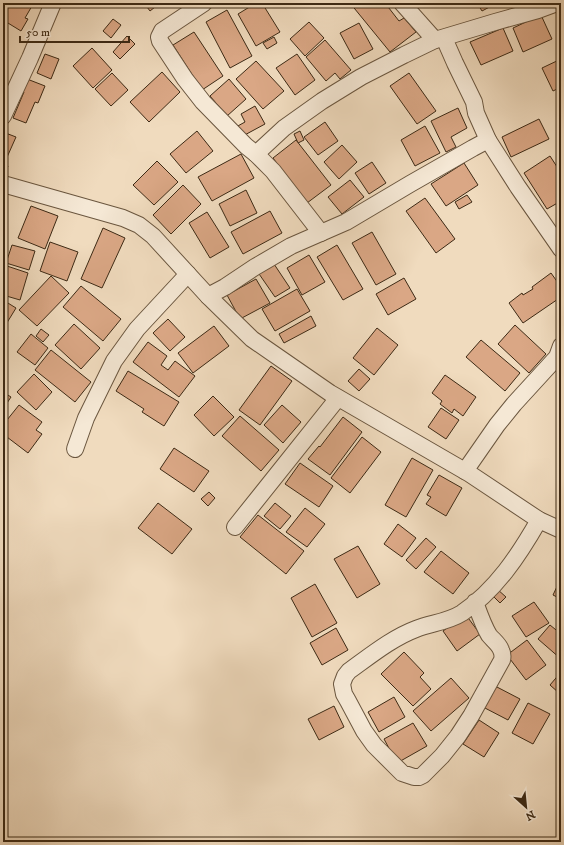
<svg xmlns="http://www.w3.org/2000/svg" width="564" height="845" font-family="'IM FELL DW Pica',serif">
	<style>
		.building { fill: #daa785; stroke: #3d2a15 }
		.lines { fill: none; stroke-linecap: round; stroke-linejoin: round }
		.minor-casing { stroke: #6a563f; stroke-width: 18 }
		.minor { stroke: #f5e8d5; stroke-width: 16 }
	</style>
	<rect width="100%" height="100%" fill="#f0dbbe"/>
	<filter id="stains"><feTurbulence type="fractalNoise" baseFrequency=".005" numOctaves="4"/><feColorMatrix values="0 0 0 0 .2 0 0 0 0 .09 0 0 0 0 .02 0 0 0 .5 -.17"/></filter>
	<radialGradient id="worn" r=".72"><stop offset=".6" stop-color="#630" stop-opacity="0"/><stop offset="1" stop-color="#630" stop-opacity=".3"/></radialGradient>
	<g class="building">
		<polygon points="3,3 26,3 32,6 25,18 28,19 21,31 3,20"/>
		<polygon points="144,3 160,3 150,11"/>
		<polygon points="256,3 262,3 280,32 256,46 238,14"/>
		<polygon points="350,3 385,3 399,21 404,18 416,32 390,52"/>
		<polygon points="477,3 497,3 482,11"/>
		<polygon points="227,10 252,56 230,68 206,22"/>
		<polygon points="541,15 552,39 523,52 513,28"/>
		<polygon points="113,19 121,25 111,38 103,31"/>
		<polygon points="309,22 324,38 305,56 290,39"/>
		<polygon points="359,23 373,49 354,59 340,33"/>
		<polygon points="503,28 513,51 481,65 470,42"/>
		<polygon points="194,32 223,76 202,90 173,45"/>
		<polygon points="127,36 135,44 120,59 113,52"/>
		<polygon points="274,37 277,43 267,49 263,43"/>
		<polygon points="325,40 351,70 340,79 335,73 326,81 306,57"/>
		<polygon points="92,48 112,70 93,88 73,66"/>
		<polygon points="45,54 59,59 51,79 37,73"/>
		<polygon points="297,54 315,80 295,95 276,68"/>
		<polygon points="561,59 561,87 553,91 542,68"/>
		<polygon points="256,61 284,91 263,109 236,79"/>
		<polygon points="162,72 180,92 149,122 130,102"/>
		<polygon points="112,73 128,90 111,106 95,89"/>
		<polygon points="409,73 436,111 417,124 390,86"/>
		<polygon points="27,79 45,86 38,103 35,102 26,123 13,118 24,92 22,91"/>
		<polygon points="229,79 246,99 227,116 210,96"/>
		<polygon points="255,106 265,124 241,137 236,127 245,122 241,114"/>
		<polygon points="458,108 467,128 451,137 456,147 446,152 431,121"/>
		<polygon points="539,119 549,139 511,157 502,137"/>
		<polygon points="325,122 338,141 318,155 304,137"/>
		<polygon points="425,126 440,153 415,166 401,140"/>
		<polygon points="197,131 213,151 186,173 170,154"/>
		<polygon points="300,131 304,140 298,143 294,134"/>
		<polygon points="3,132 16,137 4,164 8,166 4,176 3,176"/>
		<polygon points="296,140 331,185 307,203 273,158"/>
		<polygon points="342,145 357,162 339,179 324,162"/>
		<polygon points="241,154 254,178 212,201 198,177"/>
		<polygon points="550,156 561,173 561,201 547,209 524,173"/>
		<polygon points="157,161 178,182 154,205 133,185"/>
		<polygon points="372,162 386,183 369,194 355,173"/>
		<polygon points="464,163 478,185 446,206 431,184"/>
		<polygon points="350,180 364,197 342,214 328,197"/>
		<polygon points="183,185 201,204 171,234 153,215"/>
		<polygon points="246,190 257,213 230,226 219,204"/>
		<polygon points="467,195 472,202 459,209 455,202"/>
		<polygon points="425,198 455,239 436,253 406,211"/>
		<polygon points="31,206 58,216 45,249 18,238"/>
		<polygon points="270,211 282,233 243,254 231,232"/>
		<polygon points="207,212 229,247 210,258 189,223"/>
		<polygon points="103,228 125,238 102,288 81,279"/>
		<polygon points="372,232 396,274 376,285 352,243"/>
		<polygon points="50,242 78,252 67,281 40,271"/>
		<polygon points="12,245 35,251 29,270 6,263"/>
		<polygon points="337,245 363,289 343,300 317,257"/>
		<polygon points="309,255 325,282 302,295 287,268"/>
		<polygon points="272,261 290,288 275,297 257,271"/>
		<polygon points="7,266 28,273 20,300 3,295 3,278"/>
		<polygon points="551,273 561,287 561,297 523,323 509,303 522,293 523,295 533,289 532,287"/>
		<polygon points="51,276 69,293 37,326 19,310"/>
		<polygon points="404,278 416,299 388,315 376,294"/>
		<polygon points="256,279 270,303 240,319 227,295"/>
		<polygon points="81,286 121,319 103,341 63,307"/>
		<polygon points="297,289 310,311 275,331 262,309"/>
		<polygon points="3,300 16,308 5,326 3,324"/>
		<polygon points="311,316 316,326 284,343 279,334"/>
		<polygon points="168,319 185,337 170,351 153,333"/>
		<polygon points="74,324 100,348 81,369 55,345"/>
		<polygon points="515,325 546,354 529,373 498,344"/>
		<polygon points="214,326 229,346 193,373 178,353"/>
		<polygon points="377,328 398,345 374,375 353,358"/>
		<polygon points="41,329 49,335 43,342 36,336"/>
		<polygon points="31,334 48,348 35,365 17,352"/>
		<polygon points="481,340 520,373 505,391 466,357"/>
		<polygon points="148,342 167,356 161,365 168,370 175,361 195,376 179,397 133,362"/>
		<polygon points="51,350 91,382 75,402 35,370"/>
		<polygon points="271,366 292,381 260,425 239,410"/>
		<polygon points="359,369 370,379 359,391 348,381"/>
		<polygon points="128,371 179,402 164,426 142,412 144,409 116,391"/>
		<polygon points="34,374 52,392 36,410 17,392"/>
		<polygon points="445,375 476,397 463,416 454,409 452,413 440,404 442,401 432,393"/>
		<polygon points="3,392 11,397 3,409"/>
		<polygon points="213,396 234,417 214,436 194,415"/>
		<polygon points="19,405 42,422 36,430 42,434 28,453 3,434 3,425"/>
		<polygon points="282,405 301,422 283,443 264,425"/>
		<polygon points="441,408 459,420 446,439 428,427"/>
		<polygon points="240,416 279,450 261,471 222,436"/>
		<polygon points="343,417 362,432 330,475 308,459 319,446 320,447"/>
		<polygon points="362,437 381,452 350,493 331,478"/>
		<polygon points="174,448 209,471 194,492 160,469"/>
		<polygon points="412,458 433,470 406,517 385,505"/>
		<polygon points="300,463 333,486 319,507 285,484"/>
		<polygon points="439,475 462,488 446,516 426,504 431,497 427,495"/>
		<polygon points="209,492 215,498 208,506 201,499"/>
		<polygon points="158,503 192,529 172,554 138,528"/>
		<polygon points="275,503 291,516 280,529 264,516"/>
		<polygon points="305,508 325,524 307,547 286,532"/>
		<polygon points="258,515 304,551 286,574 240,537"/>
		<polygon points="398,524 416,538 402,557 384,544"/>
		<polygon points="426,538 436,547 416,569 406,560"/>
		<polygon points="358,546 380,584 357,598 334,559"/>
		<polygon points="441,551 469,573 453,594 424,572"/>
		<polygon points="561,578 561,599 553,595"/>
		<polygon points="315,584 337,623 312,637 291,598"/>
		<polygon points="497,589 506,597 500,603 491,594"/>
		<polygon points="534,602 549,623 526,637 512,616"/>
		<polygon points="466,615 480,634 457,651 443,631"/>
		<polygon points="550,625 561,634 561,659 538,639"/>
		<polygon points="336,628 348,650 322,665 310,643"/>
		<polygon points="527,640 546,665 526,680 507,655"/>
		<polygon points="404,652 424,673 420,677 431,689 413,706 381,674"/>
		<polygon points="561,672 561,691 559,693 550,685"/>
		<polygon points="451,678 469,698 431,731 413,711"/>
		<polygon points="495,686 520,699 508,720 483,707"/>
		<polygon points="394,697 405,717 379,732 368,712"/>
		<polygon points="528,703 550,714 533,744 512,733"/>
		<polygon points="334,706 344,727 319,740 308,719"/>
		<polygon points="479,720 499,733 484,757 463,744"/>
		<polygon points="413,723 427,746 397,763 384,739"/>
	</g>
	<g class="lines">
		<g class="minor-casing">
			<g id="minor">
				<polyline points="204,3 162,31 159,37 160,41 185,79 203,102 246,146 256,154 273,171 321,233"/>
				<polyline points="402,3 435,40"/>
				<polyline points="3,116 30,58 53,3"/>
				<polyline points="488,140 518,187 561,249"/>
				<polyline points="256,154 284,128 322,101 361,77 404,55 435,40 495,22 538,10 557,3"/>
				<polyline points="3,184 123,218 139,225 153,236 208,296 225,287 255,267 291,246 346,222 410,184 473,148 488,140 476,113 474,102 455,63 444,38"/>
				<polyline points="208,296 252,339 330,393 470,474 539,520 561,530"/>
				<polyline points="75,449 86,418 114,361 137,329 188,274"/>
				<polyline points="465,471 497,425 514,404 557,357 561,346"/>
				<polyline points="235,527 338,398"/>
				<path d="M475,602C479,613 483,625 489,635C493,640 499,644 501,650C503,654 503,656 502,660L471,716L458,736L442,756L423,775L419,777H414L402,773L374,745L364,731L348,701L344,694L342,684L345,676L349,671C370,656 392,638 416,629C431,623 448,622 462,613C496,590 519,555 539,520"/>
			</g>
		</g>
		<use href="#minor" class="minor"/>
	</g>
	<rect width="564" height="845" fill="none" stroke="#f0dbbe" stroke-width="16"/>
	<rect x="4" y="4" width="556" height="837" fill="none" stroke="#3d2a15" stroke-width="2"/>
	<rect x="8" y="8" width="548" height="829" fill="none" stroke="#3d2a15"/>
	<g transform="translate(526 807) rotate(153)" stroke="#f5e8d5" stroke-width="3" paint-order="stroke">
	<path d="M0-3L7 15L0 10L-7 15Z" fill="#3d2a15"/>
	<text y="-6" font-size="11" font-weight="bold" text-anchor="middle" fill="#3d2a15">N</text>
	</g>
	<path d="M20 36v6h109v-6" fill="none" stroke="#3d2a15" stroke-width="2"/>
	<text x="26" y="36" font-size="12" fill="#3d2a15" stroke="#f5e8d5" stroke-width="3" paint-order="stroke">50 m</text>
	<rect width="100%" height="100%" filter="url(#stains)"/>
	<rect width="100%" height="100%" fill="url(#worn)"/>
</svg>
